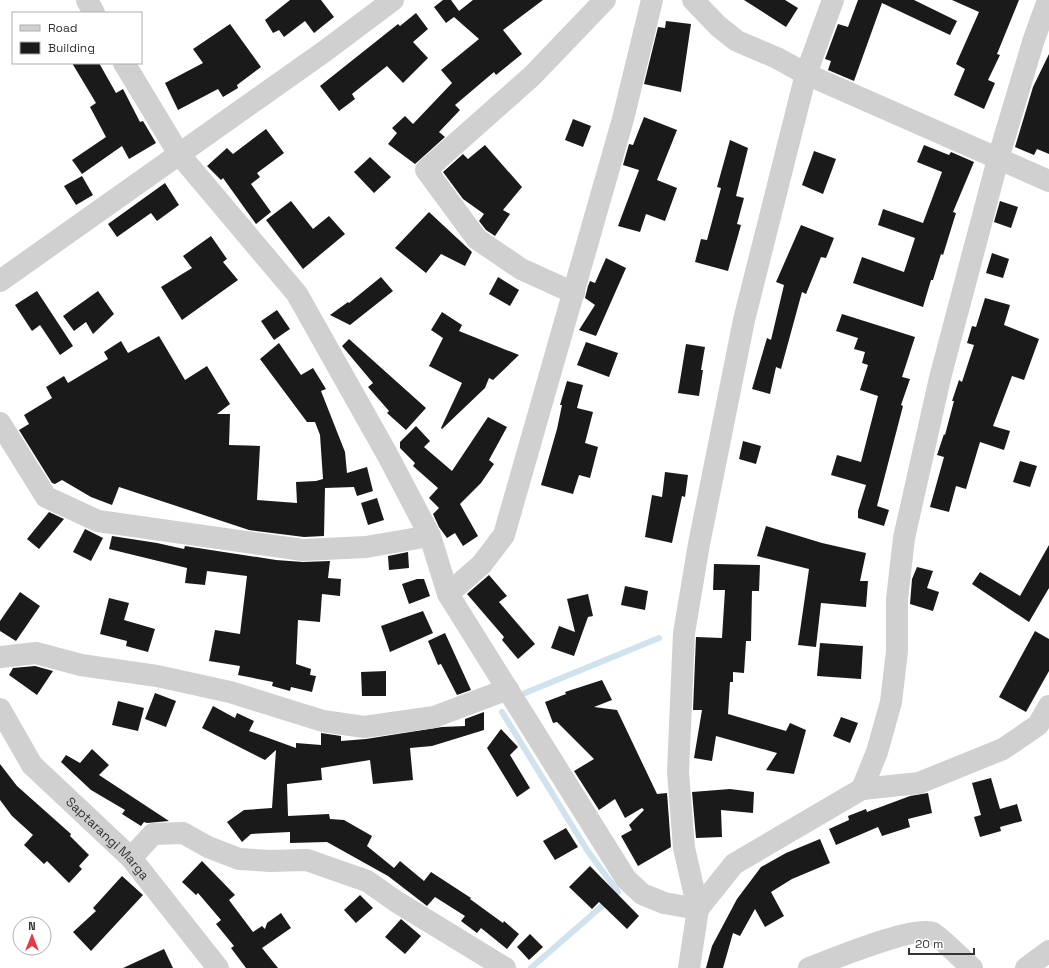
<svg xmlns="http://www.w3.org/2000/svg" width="1049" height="968" font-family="'Space Grotesk',sans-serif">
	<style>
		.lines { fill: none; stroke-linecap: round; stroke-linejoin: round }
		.stream { stroke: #cfe2ee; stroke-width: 6 }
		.building { fill: #1a1a1a }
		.minor { stroke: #d0d0d0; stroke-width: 22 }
		.labels { text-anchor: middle; stroke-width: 4; stroke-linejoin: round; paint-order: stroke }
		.street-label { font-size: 13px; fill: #333; stroke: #fff }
	</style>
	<rect width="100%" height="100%" fill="#fff"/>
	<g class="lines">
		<g class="stream">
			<polyline points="525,693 659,638"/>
			<polyline points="502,712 587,850 618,892 531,968"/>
		</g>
	</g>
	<g class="building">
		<polygon points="290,0 321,0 334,17 314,33 305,21 284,37 279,30 273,33 265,20"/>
		<polygon points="443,0 451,0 459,11 473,0 543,0 503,30 522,54 496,75 494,72 455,105 460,110 439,132 445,137 415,164 388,144 397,133 392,128 405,116 413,124 452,83 441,70 479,39 454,17 446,23 434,7"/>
		<polygon points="744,0 785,0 798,8 786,27"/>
		<polygon points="858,0 914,0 957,21 950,35 882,3 854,81 828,70 831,61 825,59 838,24 848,27"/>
		<polygon points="952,0 1019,0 997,54 1000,55 988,80 995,83 984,109 954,95 965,69 956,64 979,12"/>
		<polygon points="416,13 428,29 413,42 428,58 403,83 387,66 352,94 355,99 339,111 320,86 398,24 400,26"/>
		<polygon points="666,21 691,24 681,92 644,84 658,27 665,28"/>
		<polygon points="230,24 261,67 237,85 238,88 223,97 218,89 178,110 165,83 203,63 193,49"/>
		<polygon points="1049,54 1049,154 1037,149 1034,155 1015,147 1033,87"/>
		<polygon points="72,63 99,63 116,93 123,89 140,122 143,121 156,143 129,159 122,146 82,174 72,160 106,137 90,107 96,103"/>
		<polygon points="644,117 677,130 657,180 677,188 665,221 646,214 640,232 618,226 639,170 623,165 629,144 633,145"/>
		<polygon points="573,119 591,126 583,147 565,140"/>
		<polygon points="266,129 284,153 257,173 260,177 251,184 271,212 256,224 223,178 221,180 207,166 227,148 233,154"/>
		<polygon points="730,140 748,148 736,196 744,198 737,224 741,225 728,271 695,262 701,239 707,240 721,188 717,187"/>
		<polygon points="485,145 522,187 503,210 510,214 495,236 486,230 479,221 484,214 463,199 443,172 463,154 468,159"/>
		<polygon points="924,145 949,155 951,152 974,162 953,212 956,213 943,255 941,254 933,280 931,280 923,307 853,283 862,257 904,272 915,238 878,225 883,209 923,223 942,172 917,162"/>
		<polygon points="814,151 836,159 823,194 802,185"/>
		<polygon points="370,157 391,177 374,193 354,172"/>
		<polygon points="82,176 93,195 76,205 64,186"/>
		<polygon points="165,183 179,205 157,221 151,213 117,237 108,224"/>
		<polygon points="291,201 313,229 329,216 345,234 303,269 266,220"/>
		<polygon points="1000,201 1018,207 1011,228 994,222"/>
		<polygon points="429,212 472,252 465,266 441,254 426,273 395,248"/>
		<polygon points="801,225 834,238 826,258 821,257 806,294 802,292 781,369 776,367 770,394 752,389 767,338 771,340 784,285 776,282"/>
		<polygon points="211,236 227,259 223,262 238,280 182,320 161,287 192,268 183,256"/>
		<polygon points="992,253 1009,259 1003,278 986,273"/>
		<polygon points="606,258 626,268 596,336 579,330 595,305 585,298 588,286 590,281 595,283"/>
		<polygon points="381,277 393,291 350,325 330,315 348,302 349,303"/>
		<polygon points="498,277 519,290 510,306 489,294"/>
		<polygon points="37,291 73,346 60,355 40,325 32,331 15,305"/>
		<polygon points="98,291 114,314 93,334 86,322 74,331 63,316"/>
		<polygon points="985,298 1010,305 1004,325 1039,339 1024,380 1012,376 993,426 1010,431 1004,450 980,442 966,489 956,486 949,512 930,507 944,457 937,455 944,434 945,435 954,401 952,401 959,380 962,382 974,345 967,343 972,326 976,327"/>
		<polygon points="277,310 290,329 274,340 261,321"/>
		<polygon points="442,312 462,325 459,331 519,355 493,380 489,378 485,388 442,429 441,428 462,383 429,366 443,338 431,330"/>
		<polygon points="842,314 915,337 902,377 910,379 901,405 903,406 877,506 889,510 884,526 858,518 858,511 866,485 831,475 837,455 861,462 878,396 860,390 868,365 862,363 865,352 854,349 858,338 836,331"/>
		<polygon points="159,336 185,380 207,366 230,404 217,414 230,414 229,445 260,446 257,500 297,503 296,482 316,481 323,479 320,435 315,422 307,422 260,359 279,343 301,375 313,368 326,389 321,391 345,452 347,473 367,467 373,491 357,496 354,487 325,488 324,536 304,537 249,530 119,487 112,505 91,497 62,480 55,484 52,483 19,430 29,424 24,415 52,398 46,387 64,376 68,383 108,359 104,352 121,341 128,353"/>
		<polygon points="349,339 426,408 406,430 387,413 389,411 368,387 373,383 342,346"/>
		<polygon points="586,342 618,353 609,377 577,365"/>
		<polygon points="686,344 705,347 701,370 703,370 699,396 678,393"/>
		<polygon points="567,381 583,385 577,408 593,412 585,443 598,447 590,478 579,475 573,494 541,485 557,429 562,405 560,405"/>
		<polygon points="488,417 507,427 489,460 494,464 481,483 460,504 478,536 463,546 455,533 447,538 439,527 433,514 439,508 429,498 438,488 413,466 415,463 400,448 400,442 416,426 430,441 424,447 452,471"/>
		<polygon points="743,441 761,446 756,464 739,459"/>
		<polygon points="1020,461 1037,466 1030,487 1013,482"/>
		<polygon points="665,472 688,475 685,497 682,496 672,543 645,537 652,495 662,497"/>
		<polygon points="377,498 384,520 368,525 361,503"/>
		<polygon points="49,512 64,519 39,549 27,539"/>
		<polygon points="766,526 822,543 866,553 860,581 868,581 866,607 821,603 816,647 798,645 809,569 757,556"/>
		<polygon points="85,529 103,538 91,561 73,552"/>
		<polygon points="112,536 157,543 184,549 185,546 276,560 303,562 330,561 328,578 341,579 340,596 322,594 320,622 298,620 296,664 311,669 310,675 316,676 312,692 291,687 290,691 272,686 273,682 238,675 240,666 209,661 215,630 240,634 247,576 207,571 205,585 185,583 187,568 109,549"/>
		<polygon points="1049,545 1049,588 1029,622 972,584 980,572 1020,596"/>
		<polygon points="408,552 409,568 389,570 388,556"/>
		<polygon points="714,564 760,565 759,591 752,591 751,641 746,641 744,673 733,672 733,682 730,682 728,714 786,731 790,723 806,730 794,774 766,770 777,753 716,736 712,761 694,758 702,710 693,710 696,637 722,638 725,590 713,590"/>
		<polygon points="917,567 933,571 927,588 939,592 933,611 910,604 912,579"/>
		<polygon points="489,575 507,596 499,602 535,644 518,659 502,640 504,637 467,594"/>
		<polygon points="417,579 424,579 430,596 409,604 402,584"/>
		<polygon points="625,586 648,591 645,610 621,605"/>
		<polygon points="20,592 40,606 16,641 0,631 0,621"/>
		<polygon points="588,594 593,616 588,617 574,656 551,648 559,626 575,632 567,599"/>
		<polygon points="109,598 129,603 124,620 155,629 148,652 126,646 127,641 100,634"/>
		<polygon points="423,611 433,633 390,652 381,626"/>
		<polygon points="1035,631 1049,639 1049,671 1026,712 999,697"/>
		<polygon points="445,633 471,690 457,695 441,664 438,665 428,641"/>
		<polygon points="820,643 863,646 861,679 817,676"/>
		<polygon points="35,666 53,671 37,695 9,675 13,668"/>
		<polygon points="386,671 386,696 362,696 361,672"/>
		<polygon points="602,680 612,700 594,707 617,710 657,794 667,793 671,847 638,866 621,836 632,830 629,825 644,810 642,808 625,818 615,799 599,810 574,771 594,759 557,722 553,723 545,702 566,694 565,692"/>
		<polygon points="155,693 176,701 166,727 145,719"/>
		<polygon points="118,701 144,708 138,731 112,725"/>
		<polygon points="213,706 235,718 237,713 254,721 249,731 296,748 296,743 321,745 321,733 341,736 341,741 366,739 442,727 465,726 465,719 484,712 484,730 432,746 410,748 413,780 373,784 370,760 321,768 322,780 287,784 288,816 329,814 330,819 344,820 372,836 367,846 394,868 400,861 424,881 431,872 471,898 470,899 503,923 504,921 519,934 507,949 481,928 477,933 461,921 465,916 435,897 427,906 388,876 327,842 290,843 290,832 251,834 242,842 227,822 244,810 272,808 276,750 265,760 202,728"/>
		<polygon points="841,717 858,723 850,743 833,736"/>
		<polygon points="501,729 518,747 510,755 530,788 517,797 487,748"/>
		<polygon points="92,749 109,765 99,775 169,821 147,823 144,822 141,826 122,814 125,810 91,790 61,762 66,755 80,763"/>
		<polygon points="0,764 17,786 71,834 70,836 89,855 79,866 82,869 69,883 47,861 44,864 24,845 33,835 12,816 0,800"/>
		<polygon points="991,778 1000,809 1017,804 1022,821 1000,827 1001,831 980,837 974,817 981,815 972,783"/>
		<polygon points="730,789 754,792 753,813 721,810 722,837 696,838 692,792"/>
		<polygon points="928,793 932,813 908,819 910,827 882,836 878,827 836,845 829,829 849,820 848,816 866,809 867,812 910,796"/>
		<polygon points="566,828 578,847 555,860 543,841"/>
		<polygon points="820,839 830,863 792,879 771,892 784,916 765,927 755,909 740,936 733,933 723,968 706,968 712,946 737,899 761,867 786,853"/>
		<polygon points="202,861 235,895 229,900 253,932 262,926 265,929 267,923 281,913 291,928 262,948 278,968 246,968 231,948 234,946 216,924 221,920 198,893 196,895 182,882"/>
		<polygon points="590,866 639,916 627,929 599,902 592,909 569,887"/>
		<polygon points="122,876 143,895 91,951 73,932 96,911 93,908"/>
		<polygon points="360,895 373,908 356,923 344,910"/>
		<polygon points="401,919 421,936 405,954 385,937"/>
		<polygon points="530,934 543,947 529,960 517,947"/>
		<polygon points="164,949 173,968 123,968"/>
	</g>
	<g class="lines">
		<g class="minor">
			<polyline points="87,0 94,13"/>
			<polyline points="693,0 718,26 737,41 777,58 806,74 1049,181"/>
			<polyline points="124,63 179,154 297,294 387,454 430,536 448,594 626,879 642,894 664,903 698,909 734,864 862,789 877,752 891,702 897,651 897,599 904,538 940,378 998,159 1033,42 1048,0"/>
			<polyline points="0,281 325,51 393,0"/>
			<polyline points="574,293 521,269 477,239 426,170 532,76 605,0"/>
			<polyline points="0,423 46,497 98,521 303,550 366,547 430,536"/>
			<polyline points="448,594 482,564 504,535 623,119 652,0"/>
			<polyline points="0,657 36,653 81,665 157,676 230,692 323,721 364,727 434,717 508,689"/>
			<path id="s1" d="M0,709L32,765L131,858L218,968"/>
			<polyline points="862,789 919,783 1003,749 1038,725 1049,706"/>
			<polyline points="131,858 153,834 183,833 208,847 239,859 270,861 307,860 367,881 397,902 505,968"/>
			<polyline points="689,968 698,909 684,848 678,772 684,633 699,544 744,320 806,74 833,0"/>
			<path d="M809,968C831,960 914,925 933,933C940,937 964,961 972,968"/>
			<polyline points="1026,968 1049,951"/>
		</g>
	</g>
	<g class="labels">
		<g class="street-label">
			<text dy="5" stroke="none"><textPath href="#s1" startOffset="170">Saptarangi Marga</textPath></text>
		</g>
	</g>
	<rect x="12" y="12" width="130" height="52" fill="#ffffff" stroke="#adadad"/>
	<rect x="20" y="25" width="20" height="6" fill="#d0d0d0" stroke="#adadad"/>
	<text x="48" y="32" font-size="12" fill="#333333">Road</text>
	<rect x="20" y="42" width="20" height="12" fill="#1a1a1a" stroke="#adadad"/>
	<text x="48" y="52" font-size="12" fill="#333333">Building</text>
	<g transform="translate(32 936)"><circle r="19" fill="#ffffff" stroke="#adadad"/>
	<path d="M0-3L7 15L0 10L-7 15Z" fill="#e63946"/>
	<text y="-6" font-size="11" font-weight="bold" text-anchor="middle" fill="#333333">N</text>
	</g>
	<path d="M909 948v6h65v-6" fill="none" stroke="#333333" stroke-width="2"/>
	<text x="915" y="948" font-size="12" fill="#333333" stroke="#ffffff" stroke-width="3" paint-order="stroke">20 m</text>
</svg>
